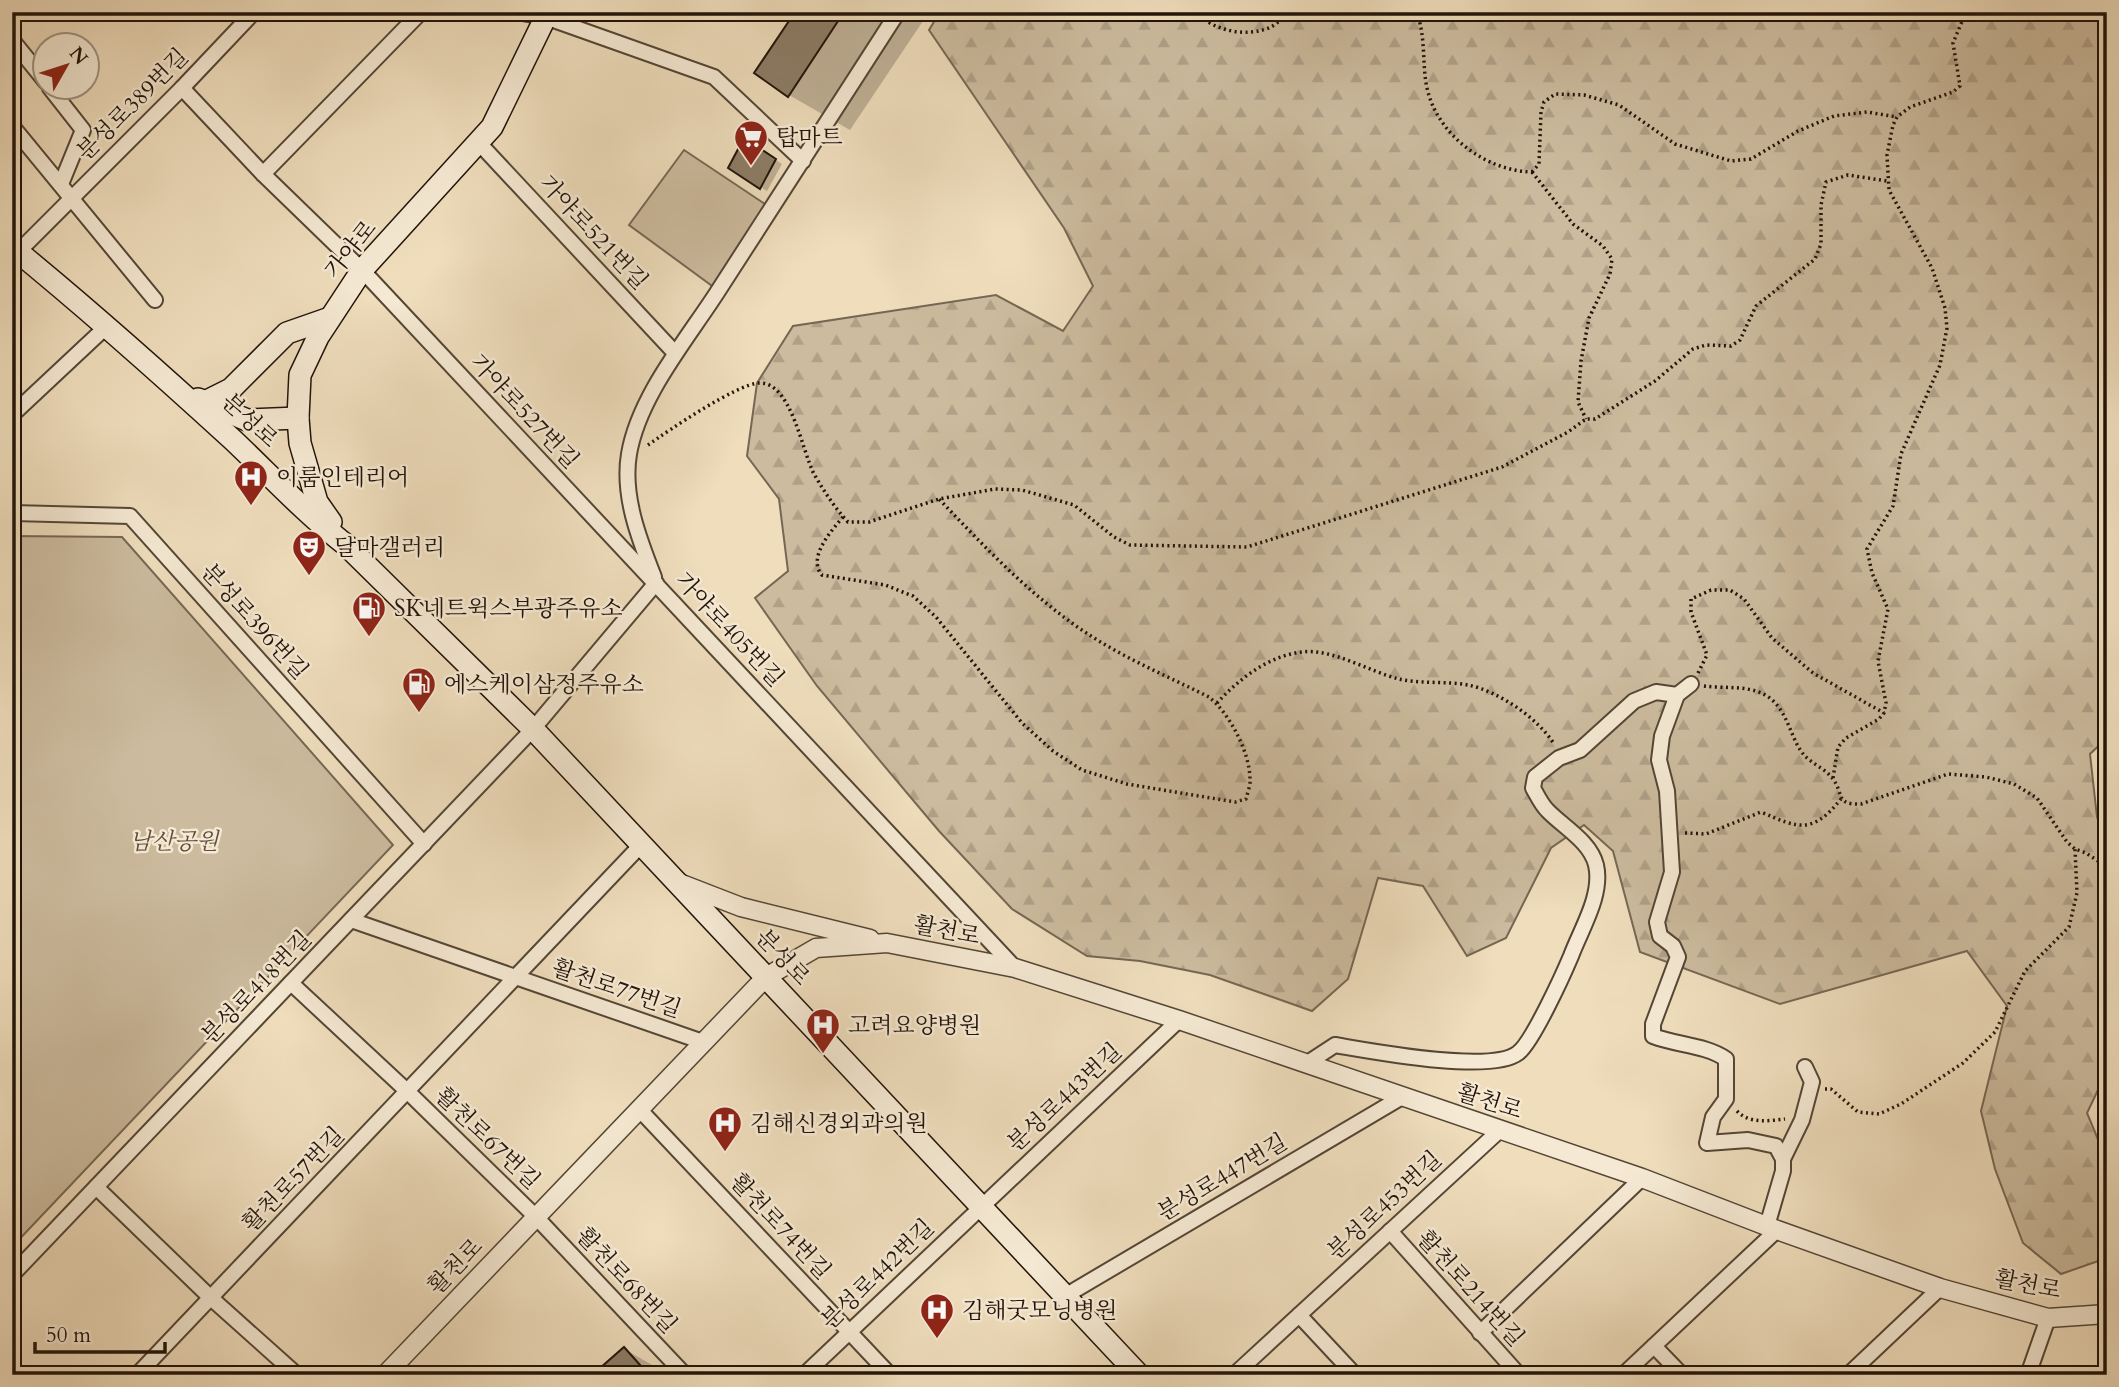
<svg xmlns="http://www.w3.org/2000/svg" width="2119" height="1387" font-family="Cardo,'Noto Serif KR',serif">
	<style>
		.green { fill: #ccbb9e; stroke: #766754; stroke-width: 2 }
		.forest { fill: url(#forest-firs); stroke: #766754; stroke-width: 2 }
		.shadow { fill: #0003 }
		.building { fill: #8c7c66; stroke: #211309; stroke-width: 2 }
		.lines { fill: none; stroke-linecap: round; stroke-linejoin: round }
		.minor-casing { stroke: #544636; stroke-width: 18 }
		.tertiary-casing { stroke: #544636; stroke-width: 21 }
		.secondary-casing { stroke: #211309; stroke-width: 24 }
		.path { stroke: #211309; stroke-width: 3.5; stroke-dasharray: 2 3.5; stroke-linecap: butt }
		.minor { stroke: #f5e9d3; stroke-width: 14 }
		.tertiary { stroke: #f5e9d3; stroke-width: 18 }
		.secondary { stroke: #f5e9d3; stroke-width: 21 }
		.labels { text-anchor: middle; stroke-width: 5; stroke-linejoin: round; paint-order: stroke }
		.street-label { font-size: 23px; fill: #211309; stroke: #f5e9d3 }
		.poi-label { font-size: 23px; fill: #211309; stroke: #f5e9d3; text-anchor: start }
		.park-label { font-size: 23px; font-style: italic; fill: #5d4e3d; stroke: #f5e9d3 }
	</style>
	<defs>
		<pattern id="forest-firs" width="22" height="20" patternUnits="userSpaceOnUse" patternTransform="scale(1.75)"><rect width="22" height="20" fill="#ccbb9e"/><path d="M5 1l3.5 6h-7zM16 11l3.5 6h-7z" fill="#afa087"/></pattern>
	</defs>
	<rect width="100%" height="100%" fill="#efddbc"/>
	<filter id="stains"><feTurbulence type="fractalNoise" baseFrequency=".00286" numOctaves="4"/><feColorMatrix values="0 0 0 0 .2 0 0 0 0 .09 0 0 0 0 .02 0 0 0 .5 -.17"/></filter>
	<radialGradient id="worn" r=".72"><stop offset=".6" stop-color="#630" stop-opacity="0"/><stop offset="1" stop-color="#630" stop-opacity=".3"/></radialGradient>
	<g class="green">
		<polygon points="684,150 771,208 719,291 629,225"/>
		<polygon points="12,536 122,537 393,845 12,1247"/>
	</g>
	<polygon class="forest" points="940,12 2107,12 2107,738 2090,754 2097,817 2107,842 2107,1071 2087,1113 2107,1161 2107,1258 2061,1274 2023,1243 1995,1169 1981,1111 2007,1006 1967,951 1780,1004 1640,952 1613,851 1584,825 1551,848 1506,938 1467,956 1423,886 1378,878 1348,979 1312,1011 1210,975 1140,961 1087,956 1012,909 939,831 817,686 755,598 788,571 779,499 747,456 757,383 793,326 996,295 1063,331 1093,286 1064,228 929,30"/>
	<g class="shadow">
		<polygon points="797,12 929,12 850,130 789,95"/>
		<polygon points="751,144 782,164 767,191 730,168"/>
		<polygon points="624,1349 656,1367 662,1375 606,1375"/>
	</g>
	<g class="building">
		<polygon points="795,12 844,12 788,97 754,73"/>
		<polygon points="744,138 776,159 760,189 728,168"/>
		<polygon points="624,1347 649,1375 603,1375 599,1369"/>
	</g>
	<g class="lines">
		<g class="minor-casing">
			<g id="minor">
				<polyline points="516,12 545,17 714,77 803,161"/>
				<polyline points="12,40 46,82"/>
				<polyline points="50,88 83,130 61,184"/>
				<polyline points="182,88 263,174 362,270 1015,968"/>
				<polyline points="12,126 155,300"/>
				<polyline points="479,143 675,353"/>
				<polyline points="263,174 421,12"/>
				<polyline points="12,258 182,88 254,12"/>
				<polyline points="12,415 107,326"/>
				<polyline points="12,513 130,516 424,844"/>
				<path d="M654,577C639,539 622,495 629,454C639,395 689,337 720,288C780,196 839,104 898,12"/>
				<path d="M1691,684L1677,695L1662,736L1659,760L1667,791L1672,872L1657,922L1660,936L1673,946L1678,957L1653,1024V1036C1676,1045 1706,1045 1726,1059V1099L1713,1117L1707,1143L1748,1140L1776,1146L1783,1159V1171L1767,1226"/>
				<polyline points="351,920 703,1042"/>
				<polyline points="291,983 407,1091 536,1217 685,1375"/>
				<path d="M1306,1064L1335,1045C1371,1051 1491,1074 1518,1053C1532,1043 1563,975 1571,956C1581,929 1603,895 1596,865C1590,841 1563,827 1547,810C1541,804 1537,795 1533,788L1535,777L1559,758L1580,750L1634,701L1656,692L1677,695"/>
				<polyline points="639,1109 890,1375"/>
				<polyline points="1783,1159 1802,1120 1812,1082 1805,1067"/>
				<polyline points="96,1187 211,1298 297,1375"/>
				<polyline points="1390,1231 1519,1375"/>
				<polyline points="12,1275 533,729 656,583"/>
				<polyline points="1065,1296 1402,1097"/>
				<polyline points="1299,1315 1355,1375"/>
				<polyline points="1480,1333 1642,1178"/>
				<polyline points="1654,1346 1682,1375"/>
				<polyline points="137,1375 641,845"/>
				<polyline points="804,1375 1179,1020"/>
				<polyline points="1234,1375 1500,1130"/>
				<polyline points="1623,1375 1777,1230"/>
				<polyline points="1848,1375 1940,1288"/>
				<polyline points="2028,1375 2048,1318"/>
			</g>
		</g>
		<g class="tertiary-casing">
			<g id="tertiary">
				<polyline points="679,883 741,907 870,939"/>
				<polyline points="385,1375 766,977 816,948 887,943 1015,968 1179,1020 1642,1178 1777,1230 1940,1288 2048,1318 2107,1314"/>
			</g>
		</g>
		<g class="secondary-casing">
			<g id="secondary">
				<path d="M12,247C88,309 161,374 233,440C270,475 305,513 346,545L533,729L1139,1375"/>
				<polyline points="198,399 247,420 298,418"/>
				<polyline points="205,402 231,389 287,333 330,318"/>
				<polyline points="331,522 317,502 300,443 298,418 300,375 318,337 362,270 492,127 548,12"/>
			</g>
		</g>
		<g class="path">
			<polyline points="920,12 921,12"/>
			<path d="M1196,12C1213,31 1247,38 1271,27C1277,24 1283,17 1289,12"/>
			<path d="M1416,12C1427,36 1421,67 1428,92C1440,137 1487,171 1532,172"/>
			<polyline points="1532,172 1539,164 1541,112 1544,102 1555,94 1584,95 1619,105 1675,144 1731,161 1751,159 1798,131 1834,116 1867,112 1897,117"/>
			<polyline points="1532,172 1573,224 1603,246 1612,259 1610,274 1589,318 1581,361 1578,402 1586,419"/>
			<path d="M648,445C669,430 737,384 759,383C791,381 802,451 814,474C824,491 834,507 848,522H869L939,499L995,489L1022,490L1074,505L1114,537L1130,545L1247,547L1502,467L1568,432L1586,419H1595L1655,381L1693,349L1706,345L1731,346L1740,340L1756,306L1815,259L1821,244V205L1826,182L1848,175L1887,181"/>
			<path d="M843,517C831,531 807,558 822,575L885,585L913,596L936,617L1022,723L1053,751L1082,770L1127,784L1235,802L1246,799C1247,794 1250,787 1250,782C1251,754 1230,714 1209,697C1163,674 1114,654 1072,623C1022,587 981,543 939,499"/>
			<polyline points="1698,673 1707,655 1691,612 1691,599 1711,590 1730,590 1744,599 1772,638 1813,673 1884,713"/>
			<path d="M1704,686C1726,689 1753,684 1771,699C1789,714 1790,738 1804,755C1812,764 1826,769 1833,779C1844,794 1835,805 1861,804L1948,774L1986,777L2014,784L2037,798L2067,842L2075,849L2086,853L2107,867"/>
			<path d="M1217,703C1239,679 1268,656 1302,652C1332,648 1370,672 1399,679C1421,684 1446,681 1468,685C1498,691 1538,718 1554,744"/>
			<polyline points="1833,778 1838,747 1846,738 1879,719 1884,713 1886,703 1878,661 1888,609 1872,573 1867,549 1893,506 1901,454 1940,365 1947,328 1945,308 1932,268 1889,190 1887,155 1893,125 1897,117 1910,107 1953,92 1960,86 1953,43 1966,12"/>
			<path d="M1685,833L1706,834L1761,812C1798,828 1812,835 1841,799"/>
			<polyline points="1825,1089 1831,1089 1858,1112 1879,1114 1901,1104 1963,1063 1995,1032 2025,971 2069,927 2077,893 2075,849"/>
			<path d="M1737,1111C1749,1124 1768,1121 1785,1119"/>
		</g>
		<use href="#minor" class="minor"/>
		<use href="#tertiary" class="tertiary"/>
		<use href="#secondary" class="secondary"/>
	</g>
	<defs>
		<g id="supermarket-pin" transform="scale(1.75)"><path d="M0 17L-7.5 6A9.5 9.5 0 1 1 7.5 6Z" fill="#8f2418" stroke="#f5e9d3"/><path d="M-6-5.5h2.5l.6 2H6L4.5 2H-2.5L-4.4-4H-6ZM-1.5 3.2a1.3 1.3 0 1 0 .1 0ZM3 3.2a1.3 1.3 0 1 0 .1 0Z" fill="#fff"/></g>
		<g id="hospital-pin" transform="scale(1.75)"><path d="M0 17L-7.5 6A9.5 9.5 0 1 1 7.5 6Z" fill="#8f2418" stroke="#f5e9d3"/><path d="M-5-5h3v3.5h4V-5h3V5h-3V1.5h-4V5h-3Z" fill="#fff"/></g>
		<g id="theatre-pin" transform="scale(1.75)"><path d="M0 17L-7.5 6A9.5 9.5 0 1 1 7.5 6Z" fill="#8f2418" stroke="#f5e9d3"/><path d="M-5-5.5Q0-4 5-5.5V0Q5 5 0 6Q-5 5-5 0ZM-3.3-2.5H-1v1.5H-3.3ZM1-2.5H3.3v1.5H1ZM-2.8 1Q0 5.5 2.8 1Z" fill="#fff"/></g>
		<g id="fuel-pin" transform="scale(1.75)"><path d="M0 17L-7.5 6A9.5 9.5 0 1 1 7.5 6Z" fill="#8f2418" stroke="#f5e9d3"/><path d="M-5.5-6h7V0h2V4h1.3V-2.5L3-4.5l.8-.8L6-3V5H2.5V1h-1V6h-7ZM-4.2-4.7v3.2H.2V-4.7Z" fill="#fff"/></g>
	</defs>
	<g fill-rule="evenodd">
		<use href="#supermarket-pin" x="751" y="137"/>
		<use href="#hospital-pin" x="251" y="477"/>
		<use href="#theatre-pin" x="309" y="547"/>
		<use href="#fuel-pin" x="369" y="608"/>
		<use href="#fuel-pin" x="419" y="684"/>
		<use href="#hospital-pin" x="823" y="1025"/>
		<use href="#hospital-pin" x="725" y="1123"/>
		<use href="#hospital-pin" x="937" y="1310"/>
	</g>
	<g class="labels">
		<g class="street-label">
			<text transform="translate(132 104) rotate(-45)" y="8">분성로389번길</text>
			<text transform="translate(594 232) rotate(47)" y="8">가야로521번길</text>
			<text transform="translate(350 249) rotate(-51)" y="8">가야로</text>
			<text transform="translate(525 411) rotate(47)" y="8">가야로527번길</text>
			<text transform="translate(250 420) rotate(43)" y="8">분성로</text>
			<text transform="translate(255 621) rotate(48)" y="8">분성로396번길</text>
			<text transform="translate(730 629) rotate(47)" y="8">가야로405번길</text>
			<text transform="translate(947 930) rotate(11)" y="8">활천로</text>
			<text transform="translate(783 957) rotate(47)" y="8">분성로</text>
			<text transform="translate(256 987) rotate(-46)" y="8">분성로418번길</text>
			<text transform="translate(617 988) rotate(19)" y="8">활천로77번길</text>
			<text transform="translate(1064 1097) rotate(-43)" y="8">분성로443번길</text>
			<text transform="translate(1490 1101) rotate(18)" y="8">활천로</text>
			<text transform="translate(488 1138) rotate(44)" y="8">활천로67번길</text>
			<text transform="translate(1222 1177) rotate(-31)" y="8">분성로447번길</text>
			<text transform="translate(293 1179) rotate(-46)" y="8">활천로57번길</text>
			<text transform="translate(1384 1205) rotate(-43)" y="8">분성로453번길</text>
			<text transform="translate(781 1226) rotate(47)" y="8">활천로74번길</text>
			<text transform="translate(455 1266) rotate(-46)" y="8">활천로</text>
			<text transform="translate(877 1274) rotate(-44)" y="8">분성로442번길</text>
			<text transform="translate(627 1280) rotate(47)" y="8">활천로68번길</text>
			<text transform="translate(2028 1284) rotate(11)" y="8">활천로</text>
			<text transform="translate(1471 1288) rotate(48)" y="8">활천로214번길</text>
		</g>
		<g class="poi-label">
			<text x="776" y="145">탑마트</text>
			<text x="276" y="485">이룸인테리어</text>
			<text x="334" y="555">달마갤러리</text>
			<text x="394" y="616">SK네트윅스부광주유소</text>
			<text x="444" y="692">에스케이삼정주유소</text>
			<text x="848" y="1033">고려요양병원</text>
			<text x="750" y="1131">김해신경외과의원</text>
			<text x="962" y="1318">김해굿모닝병원</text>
		</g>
		<g class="park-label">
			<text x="174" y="849">남산공원</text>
		</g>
	</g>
	<rect width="2119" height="1387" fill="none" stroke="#efddbc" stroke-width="42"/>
	<rect x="14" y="14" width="2091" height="1359" fill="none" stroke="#211309" stroke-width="3.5"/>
	<rect x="21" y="21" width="2077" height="1345" fill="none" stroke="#211309" stroke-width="2"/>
	<g transform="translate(66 66) rotate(51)"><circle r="33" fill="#f5e9d3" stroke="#a09382" stroke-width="2"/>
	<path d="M0-5L12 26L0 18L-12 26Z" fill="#8f2418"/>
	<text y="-10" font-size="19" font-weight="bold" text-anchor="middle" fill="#211309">N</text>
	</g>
	<path d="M35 1342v10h130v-10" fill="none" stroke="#211309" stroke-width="3.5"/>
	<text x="46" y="1342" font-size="21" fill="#211309" stroke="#f5e9d3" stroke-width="5" paint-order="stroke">50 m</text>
	<rect width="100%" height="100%" filter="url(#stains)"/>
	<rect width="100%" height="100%" fill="url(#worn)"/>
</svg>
